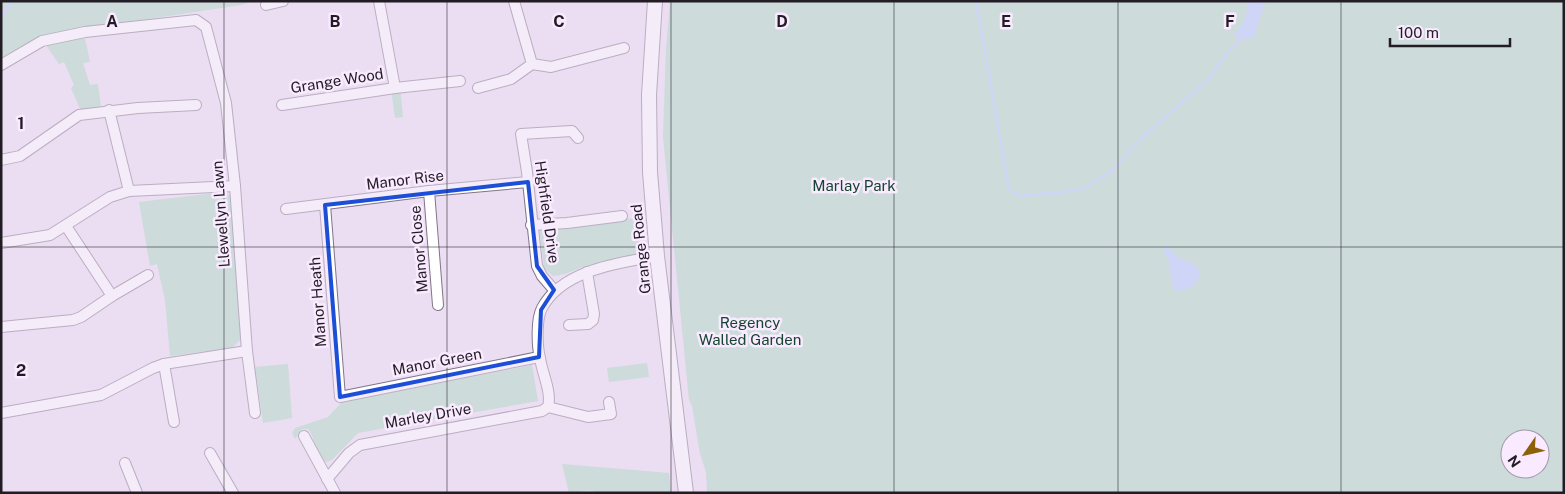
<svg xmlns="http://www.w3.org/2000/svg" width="1565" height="494" font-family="'Public Sans',sans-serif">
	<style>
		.green { fill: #a8d9be; fill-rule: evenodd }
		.water { fill: #adccfd }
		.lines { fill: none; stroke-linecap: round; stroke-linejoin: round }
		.stream { stroke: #adccfd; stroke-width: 2.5 }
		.minor-casing { stroke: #817587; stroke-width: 12 }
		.secondary-casing { stroke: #817587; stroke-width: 16 }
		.minor { stroke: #fff; stroke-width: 10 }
		.secondary { stroke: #fff; stroke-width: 14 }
		.marked { fill: none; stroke: #1d4ed8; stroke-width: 4; stroke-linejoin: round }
		.grid { fill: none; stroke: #221d24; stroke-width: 1; stroke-opacity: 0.55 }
		.labels { text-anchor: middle; stroke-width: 5; stroke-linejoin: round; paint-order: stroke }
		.street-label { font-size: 15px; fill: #221d24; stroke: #f9eaff }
		.park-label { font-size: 15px; fill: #15452f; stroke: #f9eaff }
		.grid-label { font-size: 16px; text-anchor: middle; font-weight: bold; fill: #221d24; stroke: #f9eaff; stroke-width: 5; stroke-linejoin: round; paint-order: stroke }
	</style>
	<rect width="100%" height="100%" fill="#ebddf2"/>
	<g class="green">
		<polygon points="1,1 253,1 241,5 43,35 1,59"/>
		<path d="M670,1H1564V493H707L706,472L700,454L692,406L689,400L663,137L666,49ZM1510,439H1540V469H1510Z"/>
		<polygon points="85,38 90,62 83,63 90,85 98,84 101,107 81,111 71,88 74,85 64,62 59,64 46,45 51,42"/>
		<polygon points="400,87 403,117 395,118 391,88"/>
		<polygon points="224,192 233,197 241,339 232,348 170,356 165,300 157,264 150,266 139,202"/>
		<polygon points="638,218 642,250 637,254 580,268 565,274 553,276 544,268 539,227"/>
		<polygon points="647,363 649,377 609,382 607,368"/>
		<polygon points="288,364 292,418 263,423 255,367"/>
		<path d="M532,365L538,401L358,433L332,460L326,462C314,453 316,439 308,429H302L295,439L292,433L295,428L328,417L342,402Z"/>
		<path d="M562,464L669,473L671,493H596L594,491C585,489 578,493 569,493Z"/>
	</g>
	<g class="water">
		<path d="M1248,1H1265L1254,38L1240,40L1234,34C1245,23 1246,17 1248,1Z"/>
		<path d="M1168,247C1171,250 1174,253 1177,256C1184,261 1202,263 1199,276C1198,280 1196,284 1192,286C1188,289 1182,289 1178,292L1173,289L1169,262L1163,250L1164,248Z"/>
	</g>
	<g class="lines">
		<g class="stream">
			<polyline points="976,1 1009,189 1020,196 1081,190 1109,173 1146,134 1209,79 1223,58 1240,40"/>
			<polyline points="1,19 12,1"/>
		</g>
		<g class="minor-casing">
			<g id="minor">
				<polyline points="379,1 395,88"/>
				<polyline points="514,1 532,64 551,67 624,48"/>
				<polyline points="266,5 283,1"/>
				<polyline points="1,65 42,41 85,32 196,20 206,27 226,103 235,186 247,351 255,413"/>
				<polyline points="478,88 511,79 532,64"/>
				<polyline points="282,105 395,88 460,81"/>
				<polyline points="109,110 129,191"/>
				<polyline points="1,160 20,156 79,115 138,108 196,105"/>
				<polyline points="429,191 438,305"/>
				<polyline points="325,205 340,397 539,357"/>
				<polyline points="286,209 429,191 528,182"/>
				<polyline points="531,225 567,223 622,216"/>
				<polyline points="66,226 112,296"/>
				<polyline points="1,243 50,235 110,197 129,191 235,186"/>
				<polyline points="554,290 542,276 537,266 527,172 521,134 572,131 578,138"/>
				<polyline points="569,325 588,324 593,320 594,314 587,272"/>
				<polyline points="1,327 73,320 81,317 112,296 148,275"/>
				<polyline points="164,364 174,422"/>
				<path d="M548,407C552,392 542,373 540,358C537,346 536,319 542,308C562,270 618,263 657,256"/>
				<polyline points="548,407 588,417 611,414 609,402"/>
				<polyline points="1,413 101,395 153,368 164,364 247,351"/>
				<polyline points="304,436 335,493"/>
				<polyline points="210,453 233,493"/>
				<polyline points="125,463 137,493"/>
				<polyline points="327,479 349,453 360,445 542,411 548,407"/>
			</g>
		</g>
		<g class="secondary-casing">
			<polyline id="secondary" points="655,1 649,95 650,172 657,256 686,493"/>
		</g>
		<use href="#minor" class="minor"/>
		<use href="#secondary" class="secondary"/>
	</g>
	<path d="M0 0H1565V494H0ZM528,182L537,266L554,290L541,310L539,357L340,397L325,205Z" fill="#ebddf2" fill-opacity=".55" fill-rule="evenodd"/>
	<path class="marked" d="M528,182L537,266L554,290L541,310L539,357L340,397L325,205Z"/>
	<path class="grid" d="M224,1V493M447,1V493M671,1V493M894,1V493M1118,1V493M1341,1V493M1,247H1564"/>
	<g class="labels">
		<g class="street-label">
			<text transform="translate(337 81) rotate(-9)" y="5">Grange Wood</text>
			<text transform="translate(405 180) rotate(-7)" y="5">Manor Rise</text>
			<text transform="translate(547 212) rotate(82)" y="5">Highfield Drive</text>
			<text transform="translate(221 214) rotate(-94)" y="5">Llewellyn Lawn</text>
			<text transform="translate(419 249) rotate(-95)" y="5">Manor Close</text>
			<text transform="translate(641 249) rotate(-96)" y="5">Grange Road</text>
			<text transform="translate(318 302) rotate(-94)" y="5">Manor Heath</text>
			<text transform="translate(437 362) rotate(-11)" y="5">Manor Green</text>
			<text transform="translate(428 416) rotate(-10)" y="5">Marley Drive</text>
		</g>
		<g class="park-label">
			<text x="854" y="191">Marlay Park</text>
			<text x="750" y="328">Regency<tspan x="750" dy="17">Walled Garden</tspan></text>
		</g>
	</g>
	<g class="grid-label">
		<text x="112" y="27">A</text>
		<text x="335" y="27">B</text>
		<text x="559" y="27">C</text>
		<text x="782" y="27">D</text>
		<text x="1006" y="27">E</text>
		<text x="1230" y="27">F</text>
		<text x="21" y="129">1</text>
		<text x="21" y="376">2</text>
	</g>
	<rect width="1565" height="494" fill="none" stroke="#221d24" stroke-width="5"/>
	<g transform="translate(1525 454) rotate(236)"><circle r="24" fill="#f9eaff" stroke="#a398a7"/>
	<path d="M0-4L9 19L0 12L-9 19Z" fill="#8e6108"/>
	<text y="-8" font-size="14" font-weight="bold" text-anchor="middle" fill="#221d24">N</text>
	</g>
	<path d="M1390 38v8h120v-8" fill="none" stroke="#221d24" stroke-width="2.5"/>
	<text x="1398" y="38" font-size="15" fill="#221d24" stroke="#f9eaff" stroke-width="4" paint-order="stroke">100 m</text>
</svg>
